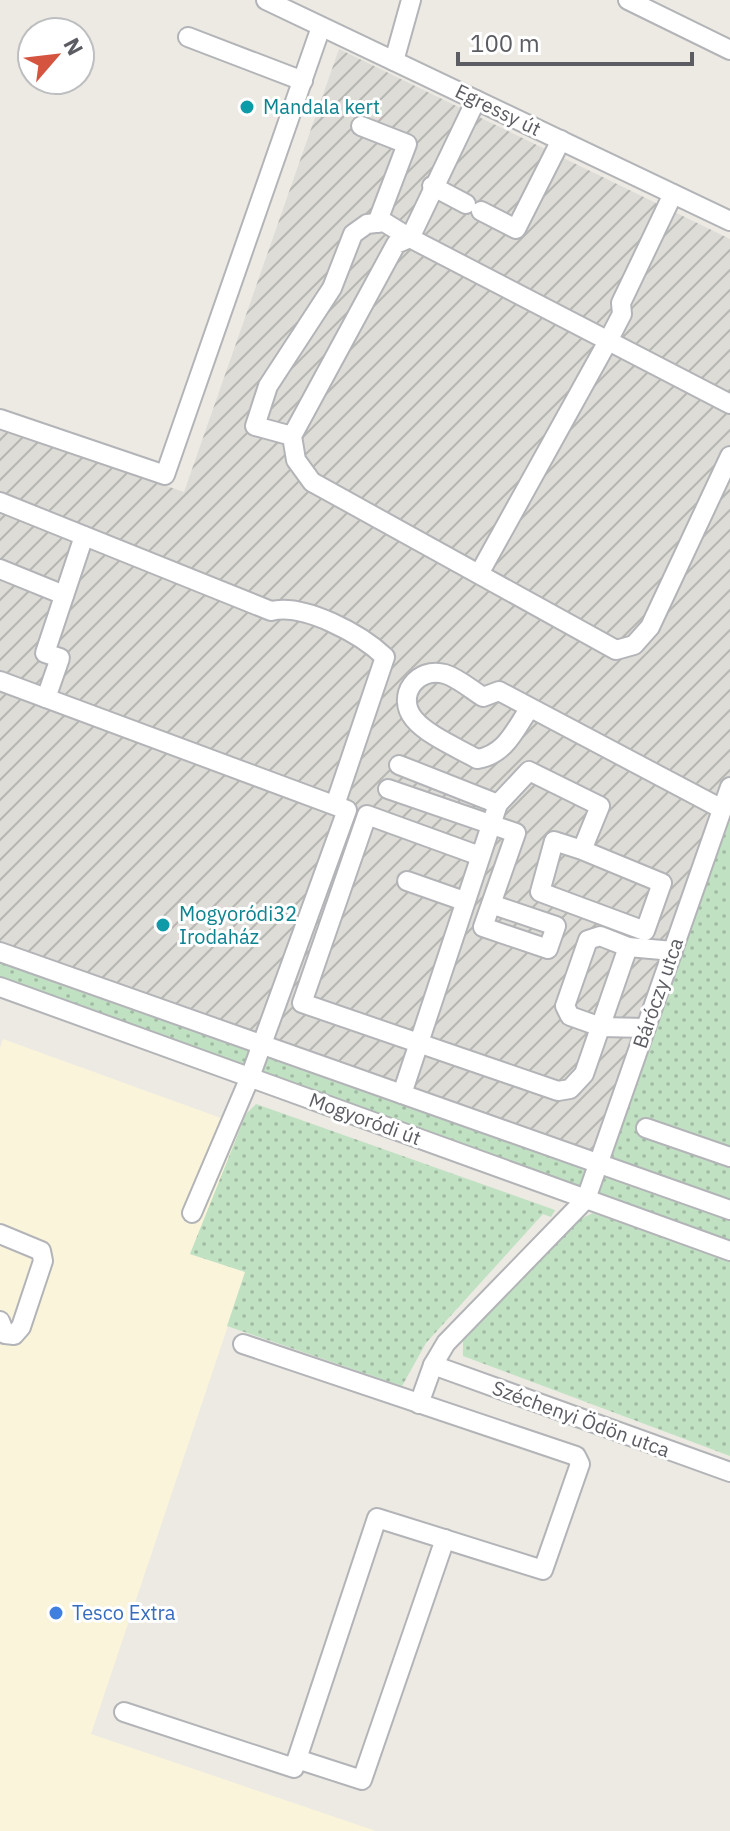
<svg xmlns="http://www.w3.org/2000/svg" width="730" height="1831" font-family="'IBM Plex Sans',sans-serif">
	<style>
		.commercial { fill: #faf4da }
		.industrial { fill: url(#industrial-furrows) }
		.grass { fill: url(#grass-dots) }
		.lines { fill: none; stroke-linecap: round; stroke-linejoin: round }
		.minor-casing { stroke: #b3b4b8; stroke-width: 22 }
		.minor { stroke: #fff; stroke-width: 18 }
		.culture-dot { fill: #0f9aa8; stroke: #fff; stroke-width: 3 }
		.shop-dot { fill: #3f7fe0; stroke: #fff; stroke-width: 3 }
		.labels { text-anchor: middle; stroke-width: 6; stroke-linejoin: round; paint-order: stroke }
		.culture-label { font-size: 20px; fill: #0d838f; stroke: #fff; text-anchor: start }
		.street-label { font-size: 20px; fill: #5b5d62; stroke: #fff }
		.shop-label { font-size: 20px; fill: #366cbe; stroke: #fff; text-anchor: start }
	</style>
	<defs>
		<pattern id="industrial-furrows" width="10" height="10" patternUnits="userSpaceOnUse" patternTransform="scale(2)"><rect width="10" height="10" fill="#dddcd7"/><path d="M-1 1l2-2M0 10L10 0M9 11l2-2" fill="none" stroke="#b6b6b2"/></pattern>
		<pattern id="grass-dots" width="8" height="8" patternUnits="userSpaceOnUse" patternTransform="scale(2)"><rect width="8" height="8" fill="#c1e1c3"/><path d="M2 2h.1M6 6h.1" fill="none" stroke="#a0baa2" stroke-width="1.8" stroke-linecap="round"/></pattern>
	</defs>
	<rect width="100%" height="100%" fill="#eceae3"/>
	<polygon class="commercial" points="3,1039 243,1126 190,1254 246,1272 91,1734 376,1831 0,1831 0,1048"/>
	<polygon class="industrial" points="339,49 730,239 730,778 596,1161 0,944 0,428 184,492"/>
	<g class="grass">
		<polygon points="730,787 730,1251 0,987 0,952 598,1163"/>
		<polygon points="256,1104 555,1210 551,1217 543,1214 426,1343 402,1386 227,1326 245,1272 190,1254 246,1114"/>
		<polygon points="593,1213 730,1261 730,1456 463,1356 463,1341 570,1224"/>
	</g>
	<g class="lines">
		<g class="minor-casing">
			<g id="minor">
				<polyline points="266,0 730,221"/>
				<polyline points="628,0 730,50"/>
				<polyline points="188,37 303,81"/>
				<polyline points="394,61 411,0"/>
				<polyline points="361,126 407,144 377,223"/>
				<polyline points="432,186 466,204"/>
				<polyline points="481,211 516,229 561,140"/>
				<polyline points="730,404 410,238 396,244 292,436 296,460 312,482 616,650 634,645 650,627 730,456"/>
				<polyline points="0,419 165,475 321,27"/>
				<polyline points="292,436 255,426 268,386 332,288 353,234 367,224 384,222 410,238 476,100"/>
				<path d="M0,502L271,611C304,603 361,634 385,657L335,805"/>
				<polyline points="0,569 64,595"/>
				<polyline points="479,574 608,341 622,314 621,303 673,194"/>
				<polyline points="0,681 347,810 250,1077 192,1213"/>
				<polyline points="46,698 60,658 45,653 84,536"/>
				<path d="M529,709C515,730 505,755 477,759C458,748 427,735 414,719C395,696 417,666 445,674C458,678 472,690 483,697L499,691L722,809"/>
				<polyline points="399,765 498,804"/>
				<polyline points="388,789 516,833 483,927 548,949 556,926 491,904"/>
				<polyline points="480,856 367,815 302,1003 558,1091 570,1089 584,1074 628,947"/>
				<polyline points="407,881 464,901"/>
				<polyline points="0,952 730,1210"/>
				<polyline points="0,987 730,1251"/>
				<polyline points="646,1028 601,1027 570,1016 565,1006 588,940 600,936 628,947 673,951"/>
				<polyline points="402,1094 498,804 529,771 600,806 582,850 554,841 540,892 645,931 662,883 582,850"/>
				<polyline points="646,1128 730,1157"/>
				<polyline points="0,1234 41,1251 43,1261 21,1327 14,1335 5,1334 0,1321"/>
				<polyline points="433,1365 730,1472"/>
				<polyline points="419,1404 433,1365 446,1343 586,1199 730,787"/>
				<polyline points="124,1712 294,1768 377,1518 543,1570 580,1464 576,1456 243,1344"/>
				<polyline points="297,1759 362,1780 445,1539"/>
			</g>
		</g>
		<use href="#minor" class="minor"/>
	</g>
	<g class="culture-dot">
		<circle cx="247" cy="107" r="8"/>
		<circle cx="163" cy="925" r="8"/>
	</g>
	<circle class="shop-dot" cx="56" cy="1613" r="8"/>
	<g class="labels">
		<g class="culture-label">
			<text x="263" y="114">Mandala kert</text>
			<text x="179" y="921">Mogyoródi32<tspan x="179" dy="23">Irodaház</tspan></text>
		</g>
		<g class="street-label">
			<text transform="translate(498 110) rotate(26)" y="7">Egressy út</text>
			<text transform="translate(658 993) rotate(-71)" y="7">Báróczy utca</text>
			<text transform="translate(365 1119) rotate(20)" y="7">Mogyoródi út</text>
			<text transform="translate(581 1419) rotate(20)" y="7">Széchenyi Ödön utca</text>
		</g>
		<g class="shop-label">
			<text x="72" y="1620">Tesco Extra</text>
		</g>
	</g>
	<g transform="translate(56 56) rotate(62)"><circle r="38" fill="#ffffff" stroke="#bdbec0" stroke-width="2"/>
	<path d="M0-6L14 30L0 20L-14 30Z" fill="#d5543f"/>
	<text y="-12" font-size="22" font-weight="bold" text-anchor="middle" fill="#5b5d62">N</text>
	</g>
	<path d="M458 52v12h234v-12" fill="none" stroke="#5b5d62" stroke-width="4"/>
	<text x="470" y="52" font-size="24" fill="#5b5d62" stroke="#ffffff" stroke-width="6" paint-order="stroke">100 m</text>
</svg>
